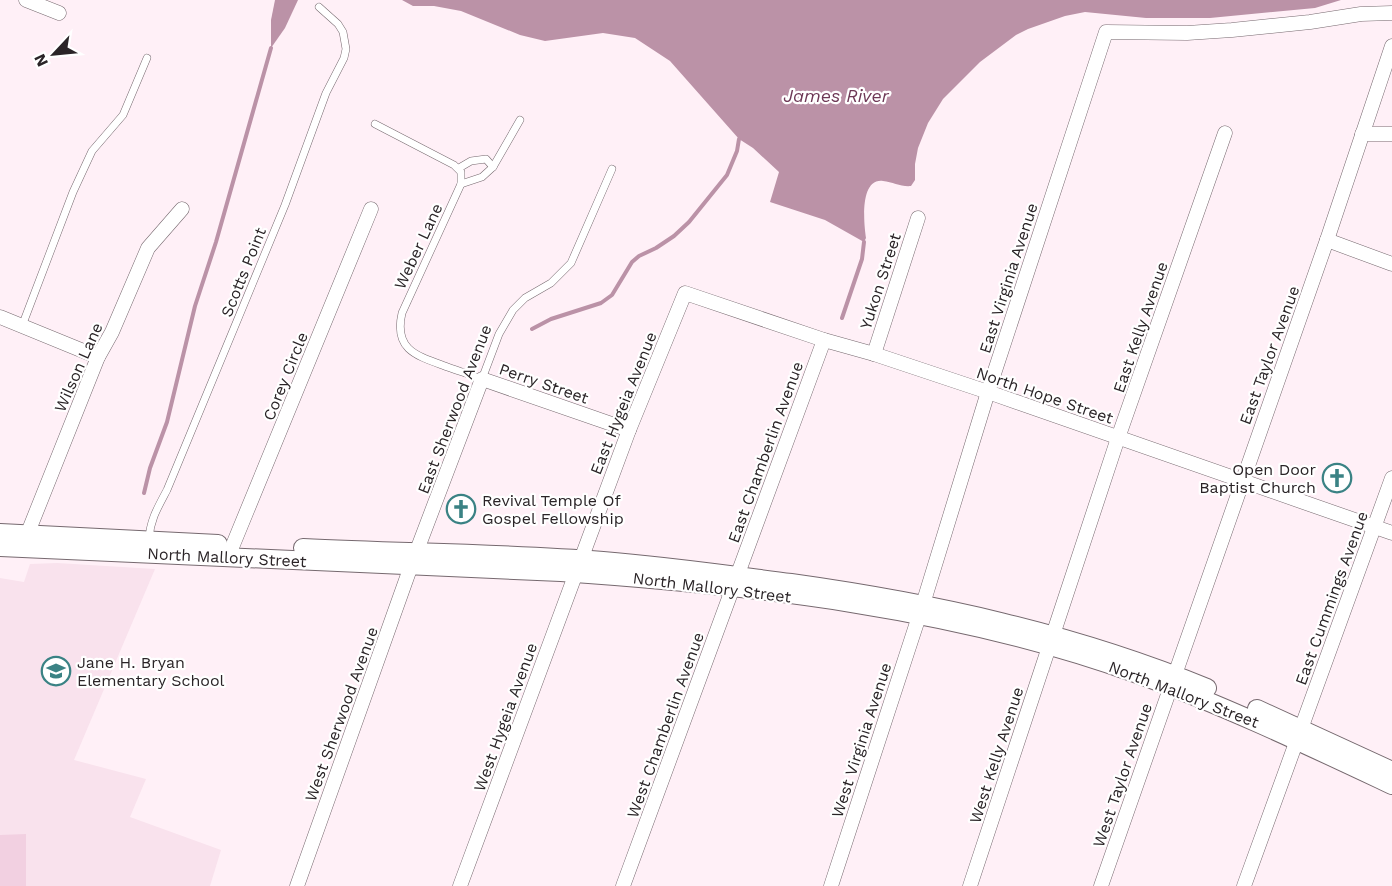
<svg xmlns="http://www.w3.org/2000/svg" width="1392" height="886" font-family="'Work Sans',sans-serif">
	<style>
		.built { fill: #f9e2ed }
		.green { fill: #f2d0e1 }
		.water { fill: #bb92a7 }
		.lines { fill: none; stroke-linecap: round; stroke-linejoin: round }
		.stream { stroke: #bb92a7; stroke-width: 4 }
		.service-casing { stroke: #76696f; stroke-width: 8 }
		.minor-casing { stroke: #76696f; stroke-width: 15 }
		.secondary-casing { stroke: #76696f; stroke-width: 20 }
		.service { stroke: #fff; stroke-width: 7 }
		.minor { stroke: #fff; stroke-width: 14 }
		.secondary { stroke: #fff; stroke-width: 18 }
		.labels { text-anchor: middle; stroke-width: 4.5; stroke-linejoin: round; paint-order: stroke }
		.street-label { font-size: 16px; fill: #2a2427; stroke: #fff }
		.poi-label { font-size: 16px; fill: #2a2427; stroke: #fff; text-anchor: start }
		.water-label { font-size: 18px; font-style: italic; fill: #6e3856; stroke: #fff }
	</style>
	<rect width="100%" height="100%" fill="#fff0f7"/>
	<polygon class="built" points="57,563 155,569 74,760 146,779 130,817 221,850 210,886 0,886 0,578 24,582 30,564"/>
	<polygon class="green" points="26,834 26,886 0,886 0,835"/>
	<g class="water">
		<polygon points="275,0 298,0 285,28 271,48 271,20"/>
		<path d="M402,0H1341L1315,8L1210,18H1146L1085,12L1065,16L1028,29L1016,35L980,62L943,99L928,123L918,148L915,164V180L911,186C901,187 893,182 883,181C859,178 864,225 866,238L864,242L825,220L770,202L779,172L753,148L739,139L670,61L635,38L603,33L545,41L520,35L461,11L434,6H413Z"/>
	</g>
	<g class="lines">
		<g class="stream">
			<polyline points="842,318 862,259 864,242"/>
			<polyline points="532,329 551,319 601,303 612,295 632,262 639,256 656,248 674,236 689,222 727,175 737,151 739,139"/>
			<polyline points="144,493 150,468 167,422 195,306 216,242 271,48"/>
		</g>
		<g class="service-casing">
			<g id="service">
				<path d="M375,124L454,165L461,172V184L402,313C394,348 414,355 442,365C455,370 469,374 482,379L499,334L513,310L525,298L551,283L571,263L612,169"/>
				<polyline points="459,168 471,161 486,159 493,167"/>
				<polyline points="461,184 482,177 493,167 520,120"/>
				<polyline points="22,326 73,192 92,151 123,115 147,58"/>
				<path d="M149,539C150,520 158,507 167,490L285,205L326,93L344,58L346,49L343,32L338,24L319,7"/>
			</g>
		</g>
		<g class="minor-casing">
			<g id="minor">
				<polyline points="26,0 59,13"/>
				<polyline points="1362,134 1392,134"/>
				<polyline points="1327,240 1392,264"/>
				<polyline points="0,317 98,357"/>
				<polyline points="874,354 918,218"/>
				<polyline points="25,540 98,357 112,332 148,248 182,209"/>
				<polyline points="228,557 371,209"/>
				<polyline points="297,886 411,566 482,379 629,430"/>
				<polyline points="460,886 629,430 685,293 824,340 874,354 988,392 1392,533"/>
				<polyline points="623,886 824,340"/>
				<polyline points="831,886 923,604 988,392 1106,32 1187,33 1232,30 1310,22 1361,14 1392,13"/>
				<polyline points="970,886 1118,438 1225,133"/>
				<polyline points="1101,886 1327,240 1392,46"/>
				<polyline points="1244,886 1392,478"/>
			</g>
		</g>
		<g class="secondary-casing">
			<g id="secondary">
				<polyline points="0,533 218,544"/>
				<path d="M0,547L561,572C751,585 955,608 1135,673C1223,705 1307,745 1392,785"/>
				<path d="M303,548C403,553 503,553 603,561C666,566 729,575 791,583C934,603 1073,633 1207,688"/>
				<polyline points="1257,709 1392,771"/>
			</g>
		</g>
		<use href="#service" class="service"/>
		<use href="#minor" class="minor"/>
		<use href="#secondary" class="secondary"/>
	</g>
	<defs>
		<g id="church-ring" transform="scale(1.5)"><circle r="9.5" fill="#fff" stroke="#3a8284" stroke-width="1.5"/><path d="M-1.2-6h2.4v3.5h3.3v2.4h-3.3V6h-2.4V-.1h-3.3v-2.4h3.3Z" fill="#3a8284"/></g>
		<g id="school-ring" transform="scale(1.5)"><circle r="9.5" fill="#fff" stroke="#3a8284" stroke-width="1.5"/><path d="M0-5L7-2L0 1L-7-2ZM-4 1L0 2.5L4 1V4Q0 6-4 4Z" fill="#3a8284"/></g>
	</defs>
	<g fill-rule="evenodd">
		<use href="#church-ring" x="1337" y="478"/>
		<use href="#church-ring" x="461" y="509"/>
		<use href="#school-ring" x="56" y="671"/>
	</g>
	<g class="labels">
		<g class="street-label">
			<text transform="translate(418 246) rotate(-65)" y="6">Weber Lane</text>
			<text transform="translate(243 272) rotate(-68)" y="6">Scotts Point</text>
			<text transform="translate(1008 278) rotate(-72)" y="6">East Virginia Avenue</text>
			<text transform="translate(880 281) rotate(-72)" y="6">Yukon Street</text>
			<text transform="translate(1140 327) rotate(-71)" y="6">East Kelly Avenue</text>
			<text transform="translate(1269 355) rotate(-70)" y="6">East Taylor Avenue</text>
			<text transform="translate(78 367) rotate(-66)" y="6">Wilson Lane</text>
			<text transform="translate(285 376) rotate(-68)" y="6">Corey Circle</text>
			<text transform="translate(544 383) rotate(19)" y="6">Perry Street</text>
			<text transform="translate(1045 395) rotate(19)" y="6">North Hope Street</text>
			<text transform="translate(623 403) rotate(-68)" y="6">East Hygeia Avenue</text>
			<text transform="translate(454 409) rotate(-69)" y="6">East Sherwood Avenue</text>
			<text transform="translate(765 452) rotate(-70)" y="6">East Chamberlin Avenue</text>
			<text transform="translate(227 557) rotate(3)" y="6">North Mallory Street</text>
			<text transform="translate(712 587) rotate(7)" y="6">North Mallory Street</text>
			<text transform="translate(1331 598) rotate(-70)" y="6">East Cummings Avenue</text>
			<text transform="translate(1184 694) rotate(21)" y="6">North Mallory Street</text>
			<text transform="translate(341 714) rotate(-70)" y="6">West Sherwood Avenue</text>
			<text transform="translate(505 717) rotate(-70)" y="6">West Hygeia Avenue</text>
			<text transform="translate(665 725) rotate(-70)" y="6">West Chamberlin Avenue</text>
			<text transform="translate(861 740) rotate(-72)" y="6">West Virginia Avenue</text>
			<text transform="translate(996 755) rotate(-72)" y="6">West Kelly Avenue</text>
			<text transform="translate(1122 775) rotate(-71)" y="6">West Taylor Avenue</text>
		</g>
		<g class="poi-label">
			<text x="1316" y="475" text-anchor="end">Open Door<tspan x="1316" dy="18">Baptist Church</tspan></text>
			<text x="482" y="506">Revival Temple Of<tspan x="482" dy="18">Gospel Fellowship</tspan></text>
			<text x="77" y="668">Jane H. Bryan<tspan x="77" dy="18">Elementary School</tspan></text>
		</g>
		<g class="water-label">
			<text x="836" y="102">James River</text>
		</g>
	</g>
	<g transform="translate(54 54) rotate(244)" stroke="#ffffff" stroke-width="4.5" paint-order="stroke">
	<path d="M0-4.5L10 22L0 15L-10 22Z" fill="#2a2427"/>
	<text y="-9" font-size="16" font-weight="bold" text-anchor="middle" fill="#2a2427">N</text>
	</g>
</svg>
